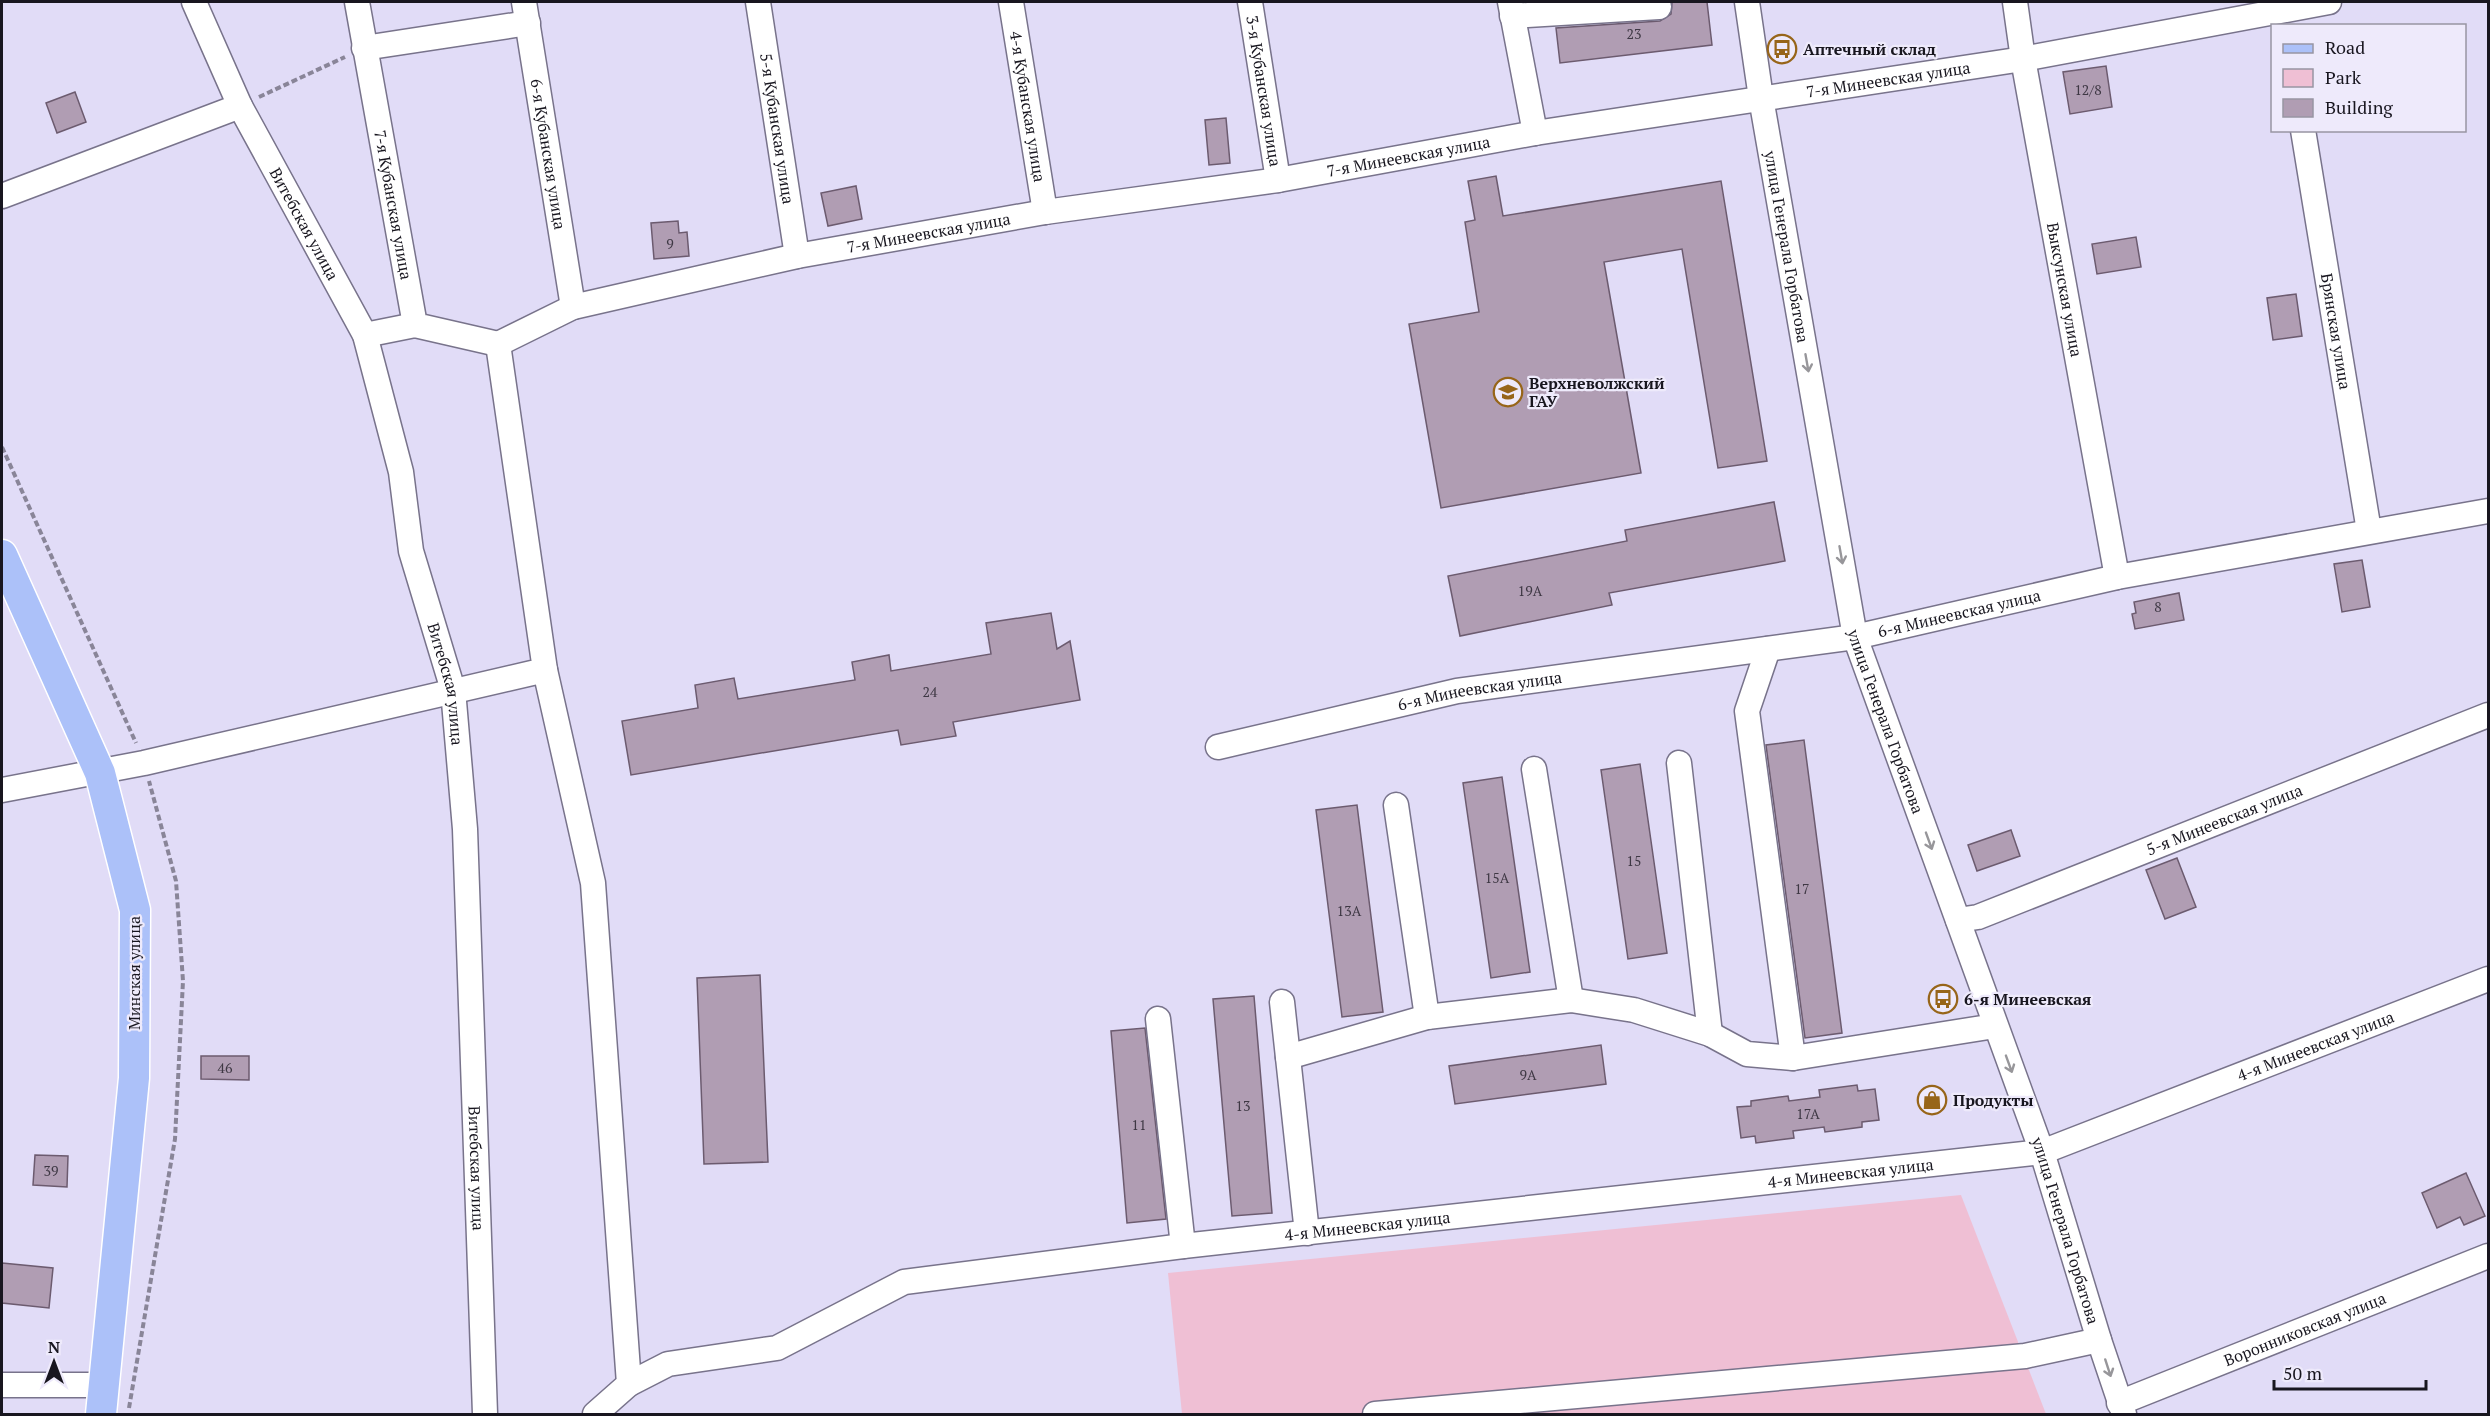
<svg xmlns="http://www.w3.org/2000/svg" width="2490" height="1416" font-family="'PT Serif',serif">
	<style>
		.green { fill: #efbfd4 }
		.building { fill: #b09db3; stroke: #6c5b6f; stroke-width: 1.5 }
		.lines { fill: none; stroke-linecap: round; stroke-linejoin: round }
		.minor-casing { stroke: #78738b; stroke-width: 27 }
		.major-casing { stroke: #fff; stroke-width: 33 }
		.path { stroke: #898598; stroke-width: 4; stroke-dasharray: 6 3; stroke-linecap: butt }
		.minor { stroke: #fff; stroke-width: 24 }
		.major { stroke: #acc1f9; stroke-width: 30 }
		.oneway { stroke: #97969a }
		.labels { text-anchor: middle; stroke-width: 4.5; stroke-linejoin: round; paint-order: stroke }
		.number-label { font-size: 14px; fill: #3e3844 }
		.poi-label { font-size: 16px; font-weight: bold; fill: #18161f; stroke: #eeeafb; text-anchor: start }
		.street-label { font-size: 16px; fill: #18161f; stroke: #eeeafb }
	</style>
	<rect width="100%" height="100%" fill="#e1dcf7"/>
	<polygon class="green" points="1961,1195 2046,1414 1182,1414 1168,1273"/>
	<g class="building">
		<polygon points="1672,2 1707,2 1712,45 1560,63 1556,28 1660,21 1671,14"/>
		<polygon points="2106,66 2112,107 2070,114 2063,72"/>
		<polygon points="75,92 86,122 57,133 46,103"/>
		<polygon points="1226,118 1230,163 1209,165 1205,120"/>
		<polygon points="1496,176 1503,216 1721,181 1767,461 1718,468 1682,249 1604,262 1641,473 1441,508 1409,324 1479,312 1465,222 1475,220 1468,181"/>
		<polygon points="856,186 862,219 828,226 821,193"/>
		<polygon points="678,221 679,233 687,232 689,256 654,259 651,223"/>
		<polygon points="2136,237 2141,267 2097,274 2092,244"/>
		<polygon points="2296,294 2302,336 2273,340 2267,298"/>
		<polygon points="1774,502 1785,561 1609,593 1612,605 1460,636 1448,576 1627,541 1625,530"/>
		<polygon points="2362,560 2370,607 2342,612 2334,564"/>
		<polygon points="2179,593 2184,620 2135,629 2132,614 2136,613 2134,602"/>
		<polygon points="1051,613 1057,649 1070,641 1080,700 953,722 956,736 901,745 898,730 631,775 622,721 698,708 695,685 734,678 738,699 855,680 852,662 889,655 891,671 991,654 986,623"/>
		<polygon points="1804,740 1842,1033 1805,1038 1766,745"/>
		<polygon points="1640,764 1667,953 1628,959 1601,770"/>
		<polygon points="1502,777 1530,972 1491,978 1463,783"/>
		<polygon points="1357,805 1383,1012 1342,1017 1316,810"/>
		<polygon points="2011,830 2020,856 1977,871 1968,845"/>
		<polygon points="2177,858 2196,907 2165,919 2146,870"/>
		<polygon points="760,975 768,1162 704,1164 697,978"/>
		<polygon points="1254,996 1272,1213 1232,1216 1213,999"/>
		<polygon points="1145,1028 1166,1219 1127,1223 1111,1031"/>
		<polygon points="1601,1045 1606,1084 1455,1104 1449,1066"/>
		<polygon points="201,1056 249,1056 249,1080 201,1079"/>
		<polygon points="1857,1085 1858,1091 1875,1089 1879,1120 1862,1122 1862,1127 1825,1132 1824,1127 1793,1131 1794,1138 1756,1143 1755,1136 1741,1138 1737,1107 1751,1106 1751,1101 1788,1096 1789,1101 1820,1097 1819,1090"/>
		<polygon points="35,1155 68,1156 67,1187 33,1185"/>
		<polygon points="2466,1173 2485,1216 2464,1225 2460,1217 2437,1228 2422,1193"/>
		<polygon points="2,1263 53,1268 49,1308 2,1303"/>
	</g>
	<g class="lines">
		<g class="minor-casing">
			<g id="minor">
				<path id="s1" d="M194,2L240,106L365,335L401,472L411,551L453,690L465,829L485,1414"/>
				<path id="s2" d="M357,2L415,325L498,344"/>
				<path id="s3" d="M524,2L573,307"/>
				<path id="s4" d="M758,2L797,256"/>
				<path id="s5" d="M1011,2L1045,212"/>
				<path id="s6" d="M1250,2L1278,180"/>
				<polyline points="1510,2 1535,133"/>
				<path id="s7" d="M1747,2L1761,98L1855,637L2042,1152L2099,1340L2124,1414"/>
				<path id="s8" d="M2015,2L2023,59L2117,577"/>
				<polyline points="1512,16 1659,7"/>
				<polyline points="364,48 528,23"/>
				<path id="s9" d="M2303,130L2369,531"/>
				<polyline points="2,196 240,106"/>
				<polyline points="365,335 415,325"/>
				<path id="s10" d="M498,344L573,307L797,256L1045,212L1278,180L1535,133L2023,59L2329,2"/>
				<polyline points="1768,649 1747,711 1793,1058"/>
				<polyline points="545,670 593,883 629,1384 595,1414"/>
				<path id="s11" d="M1218,747L1457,691L1855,637L2117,577L2488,511"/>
				<polyline points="1679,763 1710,1034"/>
				<polyline points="1534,769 1571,1000"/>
				<polyline points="2,790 144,763 545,670 498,344"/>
				<polyline points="1396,805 1427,1017"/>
				<path id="s12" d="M1958,920L1978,917L2488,715"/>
				<polyline points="1282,1002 1307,1233"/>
				<polyline points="1158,1019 1183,1246"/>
				<polyline points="1288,1057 1427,1017 1571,1000 1634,1010 1710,1034 1747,1054 1793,1058 1995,1026"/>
				<path id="s13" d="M629,1384L668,1364L777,1348L904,1282L1183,1246L2042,1152L2488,979"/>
				<polyline points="2,1385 103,1385"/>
				<path id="s14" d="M2119,1403L2488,1256"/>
				<polyline points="1375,1414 2025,1356 2099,1340"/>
			</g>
		</g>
		<g class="major-casing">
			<polyline id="major" points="2,555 100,773 135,910 134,1078 101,1414"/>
		</g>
		<g class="path">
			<polyline points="259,97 345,57"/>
			<polyline points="2,447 136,743"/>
			<polyline points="129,1408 175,1139 183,981 176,881 149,781"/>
		</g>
		<use href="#minor" class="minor"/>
		<use href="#major" class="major"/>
	</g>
	<defs><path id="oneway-shaft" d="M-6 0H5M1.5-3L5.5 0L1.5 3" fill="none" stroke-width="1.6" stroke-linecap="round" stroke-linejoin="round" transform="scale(1.5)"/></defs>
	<g class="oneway">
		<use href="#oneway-shaft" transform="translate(1807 363) rotate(80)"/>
		<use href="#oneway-shaft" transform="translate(1841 555) rotate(80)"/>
		<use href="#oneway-shaft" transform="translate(1929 841) rotate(70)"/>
		<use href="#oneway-shaft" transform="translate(2009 1064) rotate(70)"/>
		<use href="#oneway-shaft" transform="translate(2108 1368) rotate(72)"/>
	</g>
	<defs>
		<g id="bus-ring" transform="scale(1.5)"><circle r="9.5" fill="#eeeafb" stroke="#976519" stroke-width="1.5"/><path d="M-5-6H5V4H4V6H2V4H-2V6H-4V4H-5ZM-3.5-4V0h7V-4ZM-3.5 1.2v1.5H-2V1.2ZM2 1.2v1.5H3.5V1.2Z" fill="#976519"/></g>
		<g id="university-ring" transform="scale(1.5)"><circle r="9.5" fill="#eeeafb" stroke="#976519" stroke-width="1.5"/><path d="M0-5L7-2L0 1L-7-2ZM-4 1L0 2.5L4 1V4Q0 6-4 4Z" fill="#976519"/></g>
		<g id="shop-ring" transform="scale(1.5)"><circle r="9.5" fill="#eeeafb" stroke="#976519" stroke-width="1.5"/><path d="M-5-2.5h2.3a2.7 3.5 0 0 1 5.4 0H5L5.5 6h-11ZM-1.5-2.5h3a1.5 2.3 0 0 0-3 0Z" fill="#976519"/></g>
	</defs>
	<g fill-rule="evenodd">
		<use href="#bus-ring" x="1782" y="49"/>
		<use href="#university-ring" x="1508" y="392"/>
		<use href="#bus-ring" x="1943" y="999"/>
		<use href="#shop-ring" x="1932" y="1100"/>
	</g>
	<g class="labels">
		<g class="number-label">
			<text x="1634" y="39">23</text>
			<text x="2088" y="95">12/8</text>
			<text x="670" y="249">9</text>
			<text x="1530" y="596">19А</text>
			<text x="2158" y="612">8</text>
			<text x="930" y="697">24</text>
			<text x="1634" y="866">15</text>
			<text x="1497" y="883">15А</text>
			<text x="1802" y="894">17</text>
			<text x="1349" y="916">13А</text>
			<text x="225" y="1073">46</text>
			<text x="1528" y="1080">9А</text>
			<text x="1243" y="1111">13</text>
			<text x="1808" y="1119">17А</text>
			<text x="1139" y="1130">11</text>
			<text x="51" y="1176">39</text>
		</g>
		<g class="poi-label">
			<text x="1803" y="55">Аптечный склад</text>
			<text x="1529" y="389">Верхневолжский<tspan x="1529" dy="18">ГАУ</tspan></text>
			<text x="1964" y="1005">6-я Минеевская</text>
			<text x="1953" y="1106">Продукты</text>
		</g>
		<g class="street-label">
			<text dy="6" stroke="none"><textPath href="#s10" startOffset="1419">7-я Минеевская улица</textPath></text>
			<text dy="6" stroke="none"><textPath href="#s6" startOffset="90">3-я Кубанская улица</textPath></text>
			<text dy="6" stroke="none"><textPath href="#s5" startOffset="106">4-я Кубанская улица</textPath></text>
			<text dy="6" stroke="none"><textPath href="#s4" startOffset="128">5-я Кубанская улица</textPath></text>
			<text dy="6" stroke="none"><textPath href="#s3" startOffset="154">6-я Кубанская улица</textPath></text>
			<text dy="6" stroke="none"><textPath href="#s10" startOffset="933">7-я Минеевская улица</textPath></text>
			<text dy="6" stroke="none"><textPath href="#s2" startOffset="206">7-я Кубанская улица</textPath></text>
			<text dy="6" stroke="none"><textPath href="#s1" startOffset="248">Витебская улица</textPath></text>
			<text dy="6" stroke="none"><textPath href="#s10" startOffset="447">7-я Минеевская улица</textPath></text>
			<text dy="6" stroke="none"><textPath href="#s7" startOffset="248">улица Генерала Горбатова</textPath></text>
			<text dy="6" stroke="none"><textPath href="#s8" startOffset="292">Выксунская улица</textPath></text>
			<text dy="6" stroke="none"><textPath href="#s9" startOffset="204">Брянская улица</textPath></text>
			<text dy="6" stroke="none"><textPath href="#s11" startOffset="754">6-я Минеевская улица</textPath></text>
			<text dy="6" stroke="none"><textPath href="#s1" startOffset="734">Витебская улица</textPath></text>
			<text dy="6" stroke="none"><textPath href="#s11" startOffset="268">6-я Минеевская улица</textPath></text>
			<text dy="6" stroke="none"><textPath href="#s7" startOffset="734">улица Генерала Горбатова</textPath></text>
			<text dy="6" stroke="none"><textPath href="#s12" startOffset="285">5-я Минеевская улица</textPath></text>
			<text transform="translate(134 973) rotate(-90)" y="6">Минская улица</text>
			<text dy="6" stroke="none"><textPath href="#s13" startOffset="1736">4-я Минеевская улица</textPath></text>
			<text dy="6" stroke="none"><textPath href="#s1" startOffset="1220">Витебская улица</textPath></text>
			<text dy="6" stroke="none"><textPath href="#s13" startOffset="1250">4-я Минеевская улица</textPath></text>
			<text dy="6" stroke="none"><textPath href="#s13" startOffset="764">4-я Минеевская улица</textPath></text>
			<text dy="6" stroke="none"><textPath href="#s7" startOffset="1274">улица Генерала Горбатова</textPath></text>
			<text dy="6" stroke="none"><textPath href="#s14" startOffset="200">Воронниковская улица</textPath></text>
		</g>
	</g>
	<rect width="2490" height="1416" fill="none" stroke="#18161f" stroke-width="6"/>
	<rect x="2271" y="24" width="195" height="108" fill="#eeeafb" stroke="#9895a3" stroke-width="1.5"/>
	<rect x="2283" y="44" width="30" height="9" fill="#acc1f9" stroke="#9895a3" stroke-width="1.5"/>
	<text x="2325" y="54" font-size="18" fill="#18161f">Road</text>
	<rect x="2283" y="69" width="30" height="18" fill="#efbfd4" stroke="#9895a3" stroke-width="1.5"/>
	<text x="2325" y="84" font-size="18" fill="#18161f">Park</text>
	<rect x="2283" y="99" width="30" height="18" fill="#b09db3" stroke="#9895a3" stroke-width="1.5"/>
	<text x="2325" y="114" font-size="18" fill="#18161f">Building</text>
	<g transform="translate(54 1362)" stroke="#eeeafb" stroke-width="4.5" paint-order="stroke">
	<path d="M0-4.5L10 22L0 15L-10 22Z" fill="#18161f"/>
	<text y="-9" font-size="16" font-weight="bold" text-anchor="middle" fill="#18161f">N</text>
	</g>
	<path d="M2274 1380v9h152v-9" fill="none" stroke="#18161f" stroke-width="3"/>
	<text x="2283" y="1380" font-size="18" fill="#18161f" stroke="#eeeafb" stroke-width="4.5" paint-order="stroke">50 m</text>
</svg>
